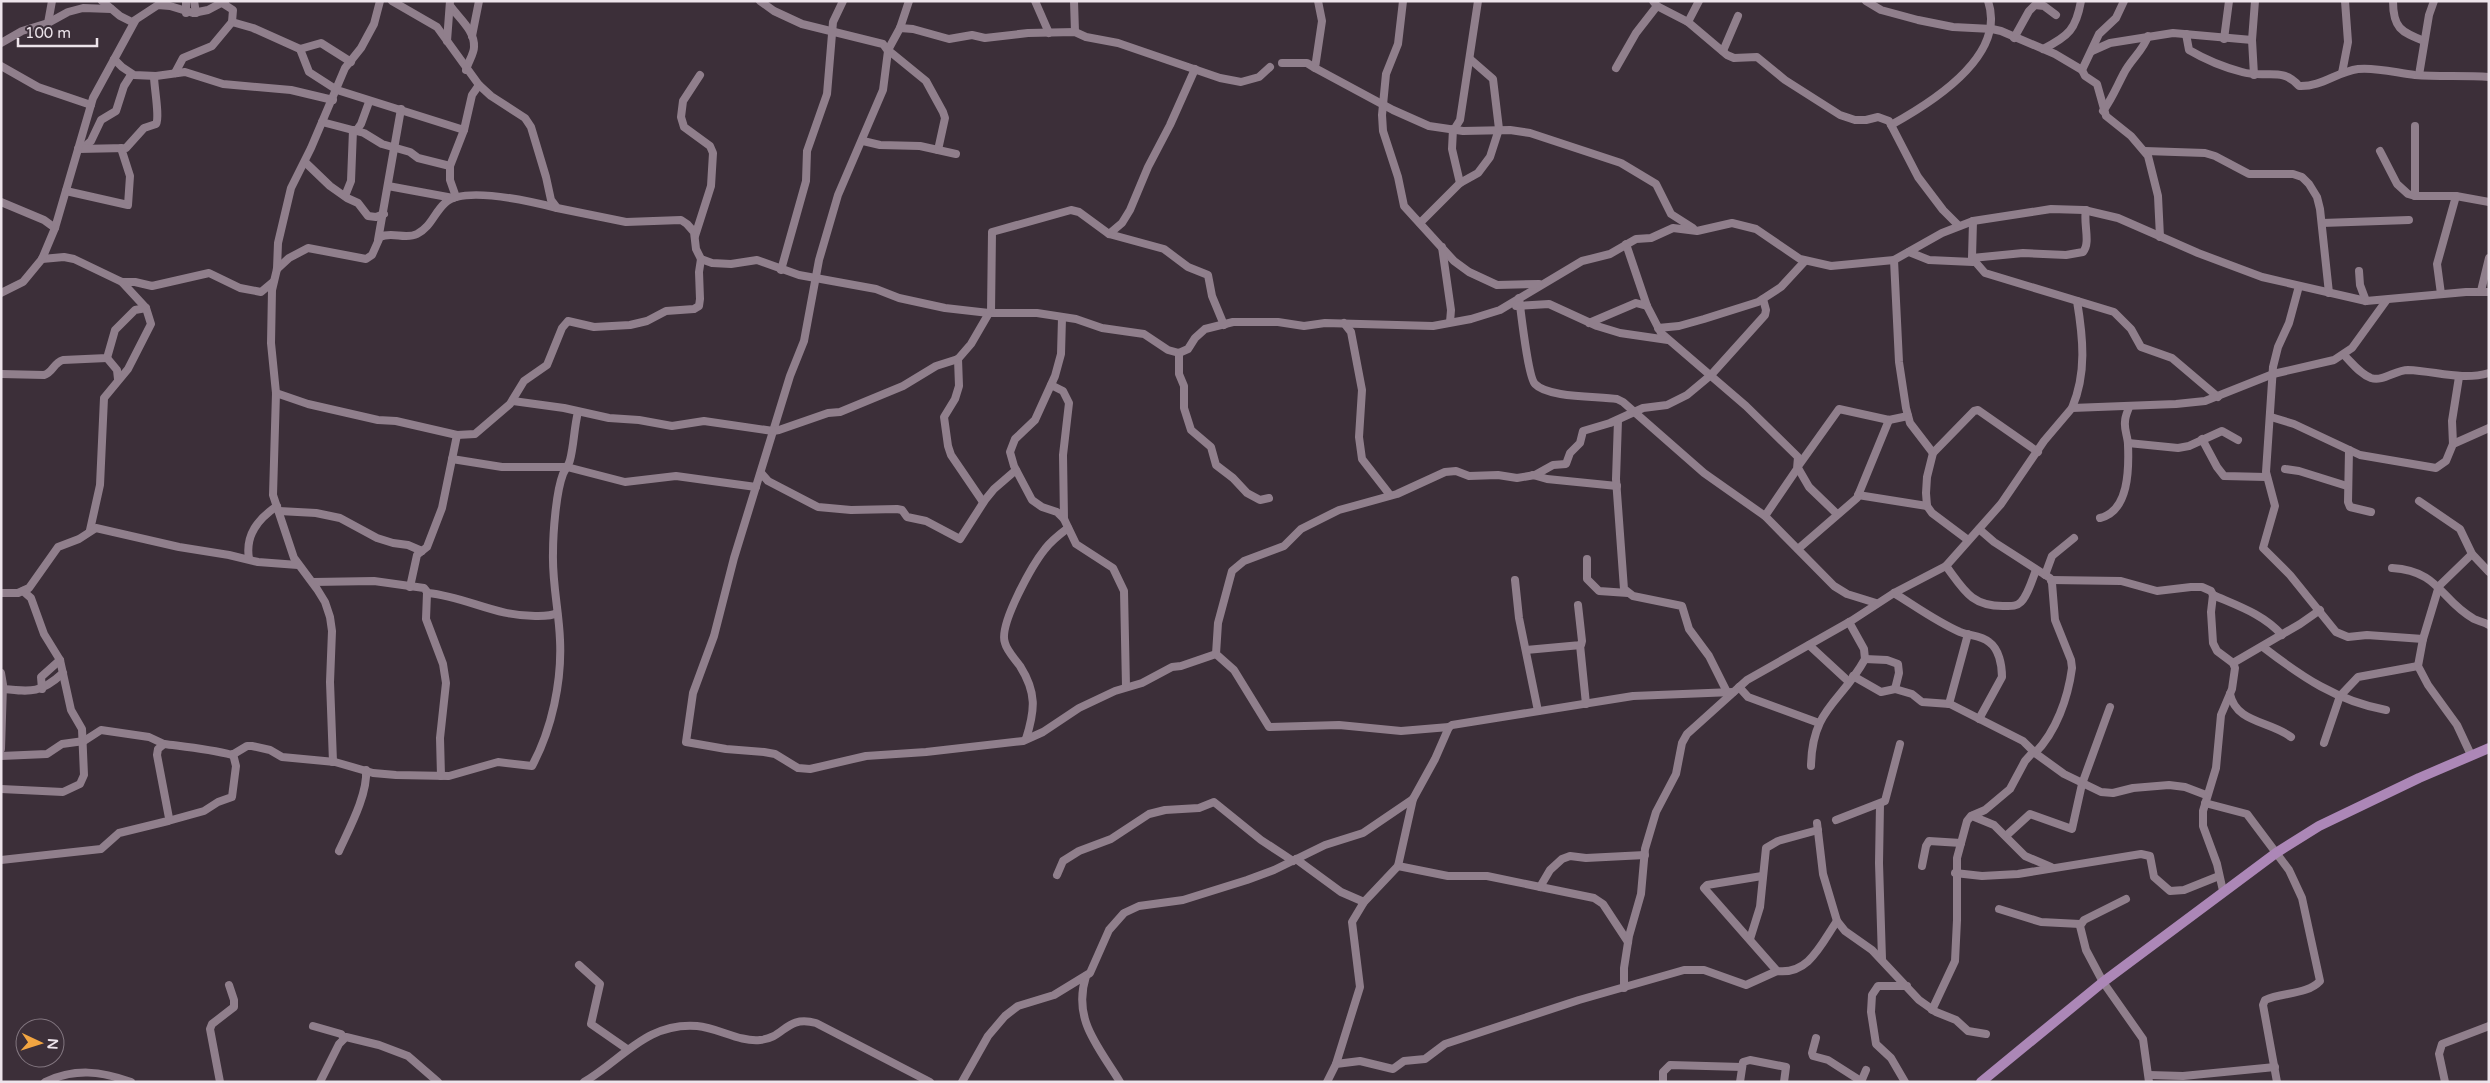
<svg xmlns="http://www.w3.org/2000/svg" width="2490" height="1083" font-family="'Varela Round',sans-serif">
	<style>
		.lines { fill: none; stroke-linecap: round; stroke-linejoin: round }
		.minor { stroke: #907f8c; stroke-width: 8 }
		.major { stroke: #ac87b7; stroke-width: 10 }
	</style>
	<rect width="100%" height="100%" fill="#3c2f39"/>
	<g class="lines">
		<g class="minor">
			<polyline points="102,1 120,16 132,22 158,5 170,6 193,13 208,10 225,1"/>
			<polyline points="186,1 186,13"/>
			<polyline points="194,1 196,13"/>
			<polyline points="392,1 437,27 479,85 491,96 525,118 531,127 546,177 551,200 557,208 626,222 681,220 687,224 694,232 696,249 701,259 712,263 731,264 757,260 799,275 876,289 899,298 945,308 989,313 1037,313 1076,319 1102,328 1144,334 1168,350 1179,353 1188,349 1195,338 1205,329 1233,322 1278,322 1304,326 1325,323 1433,326 1471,319 1500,310 1582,261 1610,254 1636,239 1651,238 1673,228 1697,231 1732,223 1756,229 1800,259 1831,266 1894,260 1942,233 1973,221 2051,209 2084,210 2118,218 2198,253 2262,277 2366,301 2466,292 2489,292"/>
			<polyline points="760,1 774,11 802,24 883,44 888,51 883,90 838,195 819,260 804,341 790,376 734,558 714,636 693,693 686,742 726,749 764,752 775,754 798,768 810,769 866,756 926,752 1023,741 1043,732 1079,708 1115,691 1142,683 1172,667 1181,666 1216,654"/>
			<polyline points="909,1 900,28 888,50 926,81 943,112 945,118 938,150"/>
			<polyline points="1035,1 1049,33"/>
			<polyline points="1074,1 1075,32"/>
			<polyline points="1318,1 1322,21 1315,68 1393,110 1429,126 1463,131 1510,130 1530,133 1621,163 1656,184 1671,214 1693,228"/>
			<polyline points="1403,1 1398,44 1386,74 1382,115 1383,131 1398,177 1404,206 1454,261 1469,272 1497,285 1539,284"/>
			<polyline points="1653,1 1657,6 1688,22 1727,55 1734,58 1757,57 1785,80 1840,115 1855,120 1866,120 1878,117 1889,121 1918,177 1943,210 1958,225"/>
			<polyline points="1866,1 1881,10 1918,20 1953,27 1992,29 2001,31 2055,54 2082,70"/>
			<polyline points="2124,1 2116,18 2099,34 2082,70 2085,76 2097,84 2106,116 2131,136 2148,156 2158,196 2160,237"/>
			<path d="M2393,1C2393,28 2401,32 2424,41"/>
			<path d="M451,7C460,19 475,31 474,47C474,54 468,62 466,70"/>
			<polyline points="232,22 253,28 300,49 309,72 337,90 464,130"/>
			<polyline points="1688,22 1699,1"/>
			<polyline points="48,23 52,1"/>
			<polyline points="900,28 913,29 949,39 972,35 985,38 1028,33 1075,32 1086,37 1118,43 1220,78 1241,82 1259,77 1270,67"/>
			<path d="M2186,34L2189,50C2206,60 2223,67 2242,72C2265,79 2282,66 2299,86C2322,87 2336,72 2358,69C2376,67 2397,73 2415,75C2440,77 2464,75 2489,77"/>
			<polyline points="472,36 479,1"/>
			<polyline points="2014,38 2029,11 2035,5 2044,6 2056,15"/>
			<polyline points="2224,39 2229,1"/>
			<polyline points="447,41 450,1"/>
			<polyline points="1,43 22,31 48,23 68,12 83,8 111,9"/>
			<polyline points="300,49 321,43 351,62"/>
			<path d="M2043,49C2069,36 2076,29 2081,1"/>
			<polyline points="1723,51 1738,16"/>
			<polyline points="2092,51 2110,43 2173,33 2252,40"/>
			<polyline points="114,59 122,67 134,75 156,76 185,72 223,84 291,90 333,100"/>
			<polyline points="1282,63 1307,63 1315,68"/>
			<polyline points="1,66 38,87 91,105"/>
			<polyline points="1616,68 1636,33 1657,6"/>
			<polyline points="175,73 183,58 212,46 232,22 233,10 222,3"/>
			<polyline points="2342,73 2348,42 2345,1"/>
			<polyline points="2254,75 2252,40 2255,1"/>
			<polyline points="2419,75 2429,15 2434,1"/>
			<path d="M2103,111C2112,99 2117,86 2124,73C2131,59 2143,51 2148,36"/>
			<polyline points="322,122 364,133 382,144 410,152 418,158 450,166"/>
			<path d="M1891,125C1931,103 2007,56 1988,1"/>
			<polyline points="1455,128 1460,120 1478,1"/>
			<polyline points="1453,129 1452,149 1460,183"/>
			<polyline points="356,131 361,124 369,102"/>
			<polyline points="863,141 880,145 920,146 956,154"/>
			<polyline points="83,148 91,141 101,120 116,111 124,86 131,75"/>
			<path d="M78,149L126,148L144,128L156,124C160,117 154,87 154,76"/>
			<polyline points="2145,151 2205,153 2215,156 2249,174 2293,174 2302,177 2309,184 2317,197 2320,209 2329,293"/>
			<polyline points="2380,151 2397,184 2408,194 2415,196 2456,196 2489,202"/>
			<polyline points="305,162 330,186 347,198 358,203 368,216 376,217 384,214"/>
			<polyline points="388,186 453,198"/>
			<polyline points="66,191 128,205 130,176 121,148"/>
			<polyline points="345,196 351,181 353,130"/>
			<polyline points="2415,196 2415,126"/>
			<polyline points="456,197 450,180 450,166 464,130 472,95 479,85"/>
			<polyline points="1,202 44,220 55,228"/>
			<polyline points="1973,221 1972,258 1985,273 2114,312 2131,329 2141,347 2172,358 2218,397"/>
			<polyline points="1420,223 1460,183 1478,173 1490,157 1499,129 1493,79 1470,59"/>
			<polyline points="2322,223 2409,220"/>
			<polyline points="1109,234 1122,223 1130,210 1148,167 1170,125 1195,69"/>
			<polyline points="695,236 711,186 713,153 710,146 684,127 681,117 683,101 700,75"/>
			<polyline points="378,240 401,109"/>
			<polyline points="1626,244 1647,306 1661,333 1746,406 1798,457 1797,469 1765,516"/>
			<polyline points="1442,247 1451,310 1450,322"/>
			<polyline points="1909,252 1929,260 1973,262"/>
			<path d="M1972,258L2023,253L2066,255L2083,252C2091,243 2083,223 2086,210"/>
			<polyline points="42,259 64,257 74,259 122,282 135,282 152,286 209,273 240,288 261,292 273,282"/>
			<polyline points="1894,260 1899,362 1906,408 1910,423 1933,453"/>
			<path d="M277,269L289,258L308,248L366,259L372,255L380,237C392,231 405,240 417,234C431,227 434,213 445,203C464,185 533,202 557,208"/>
			<polyline points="781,270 806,181 807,151 827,94 833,22 843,1"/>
			<polyline points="2359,271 2360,285 2366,301"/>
			<polyline points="2299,286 2289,323 2278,347 2273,367 2266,472 2275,506 2263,548 2290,575 2336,632 2348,637 2367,635 2423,639"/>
			<polyline points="2481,291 2489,258"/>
			<polyline points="1,293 23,282 42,259 55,228 93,98 135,21"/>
			<polyline points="2441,294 2437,264 2456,196"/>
			<path d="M1519,298C1521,312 1528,377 1535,384C1548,398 1598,396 1617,399L1623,402L1704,473L1765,516L1834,586L1847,594L1876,603"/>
			<polyline points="1516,306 1549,304 1597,326 1620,333 1668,340"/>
			<polyline points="991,313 992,232 1071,210 1079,212 1109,234 1164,249 1188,267 1208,275 1212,296 1224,325"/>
			<polyline points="1062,318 1061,354 1055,376 1035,420 1015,439 1010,452 1014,466 1032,500 1042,507 1057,512 1064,519"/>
			<polyline points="1344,323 1351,332 1362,390 1359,437 1362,459 1390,495"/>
			<polyline points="1589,323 1636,303 1647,306"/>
			<polyline points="1658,328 1679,326 1704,319 1758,302 1781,287 1805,261"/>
			<polyline points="1179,353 1179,374 1184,386 1184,408 1191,430 1211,447 1216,465 1233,478 1247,493 1260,500 1269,498"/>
			<path d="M2344,355C2352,363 2360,374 2371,378C2383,382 2395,370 2408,370C2436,371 2461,381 2489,373"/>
			<polyline points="107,358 117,370 118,379"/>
			<polyline points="958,359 959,386 955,399 944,417 948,446 951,455 983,502"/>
			<path d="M1,374L44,375C53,373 53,363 63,360L107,358L115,330L135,310L146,308"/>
			<polyline points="1051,385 1063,391 1069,403 1063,455 1064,519 1076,544 1113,568 1124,591 1126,687"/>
			<polyline points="276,393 308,404 378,420 396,421 457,435 475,434 510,404 524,381 547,365 562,328 568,321 594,327 630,325 647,321 666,311 694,309 699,306 700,299 699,272 701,259"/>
			<polyline points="513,401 564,408 609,418 639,420 672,426 704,421 773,431 779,430 828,413 840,412 903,386 936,366 958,359 971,344 989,313"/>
			<path d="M2072,408C2087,373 2083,337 2077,301"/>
			<polyline points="2271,417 2294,424 2360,455 2436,468 2446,461 2453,444 2489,428"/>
			<polyline points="1618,420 1616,479 1624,589 1633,596 1682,606 1689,629 1709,656 1727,692"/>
			<polyline points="2202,439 2217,467 2224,476 2266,477"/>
			<polyline points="2128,443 2178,448 2189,446 2222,431 2238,440"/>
			<polyline points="2453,444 2452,421 2459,377"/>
			<polyline points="2349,450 2348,502 2350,507 2371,512"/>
			<polyline points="452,459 502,467 567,467 625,482 676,476 756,487"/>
			<polyline points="1799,465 1839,409 1889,420 1908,416"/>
			<polyline points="1798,468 1809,487 1837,514"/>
			<polyline points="2285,469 2299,471 2347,486"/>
			<polyline points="761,473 768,481 818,507 851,510 897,509 902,510 907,517 926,521 960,539 985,500 994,489 1016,470"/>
			<polyline points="1533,475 1547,479 1617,486"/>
			<polyline points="1858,495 1927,506"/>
			<polyline points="2419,501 2460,529 2472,554 2489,572"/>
			<polyline points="279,511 316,513 340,518 377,538 393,543 408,545 422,551"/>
			<path d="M2100,518C2129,511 2129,469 2128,445C2128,437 2124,430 2125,422C2125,416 2128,411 2129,407"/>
			<path d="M1979,529L1994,542L2050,578L2052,583L2055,620L2071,660L2072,668C2068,698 2056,732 2035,753"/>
			<polyline points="90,530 100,485 104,398 128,369 151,324 146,308 122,282"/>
			<polyline points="1968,540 1932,513 1927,506 1926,493 1927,477 1933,453 1974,411 1978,410 2038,452"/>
			<polyline points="1798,549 1857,498 1889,420"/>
			<path d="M249,559C245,535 258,519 277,506"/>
			<polyline points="1587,559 1587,579 1599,591 1628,593"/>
			<path d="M1946,566C1964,590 1971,606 2003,606C2010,606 2016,607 2021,602C2028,595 2032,580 2036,570"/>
			<path d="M2392,568C2440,571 2440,600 2474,619C2478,621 2484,622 2489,625"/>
			<polyline points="2045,575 2052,556 2074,538"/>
			<polyline points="1515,580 1519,618 1538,711"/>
			<polyline points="2051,580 2121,581 2157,591 2191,587 2202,587 2211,591 2213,595 2211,612 2213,643 2217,651 2233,663 2235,668 2232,689 2221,715 2216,768 2203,811 2203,826 2217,864 2223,891"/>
			<path d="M313,582L374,581L424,588L428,593C467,597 496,617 538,616C545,616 552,616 557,613"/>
			<polyline points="410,587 417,555 427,547 442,508 457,435"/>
			<polyline points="1,593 18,593 29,588 58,547 79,539 96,528 179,547 229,555 258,562 298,565"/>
			<polyline points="427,593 426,619 443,664 446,683 440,738 441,776"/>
			<path d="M1894,593C1915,606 1937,622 1960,632C1970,636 1981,635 1989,642C1999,649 2002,665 2002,677L1979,719"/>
			<path d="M2213,595C2238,606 2263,614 2282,635"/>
			<polyline points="1580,645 1586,704"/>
			<polyline points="1809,645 1848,681"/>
			<path d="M2263,647C2302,677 2337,701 2386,710"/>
			<polyline points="1526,650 1581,645 1582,641 1578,605"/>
			<polyline points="1865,659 1887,660 1898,664 1899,673 1895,689"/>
			<polyline points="2233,663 2300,624 2320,610"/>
			<polyline points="1,673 3,685 1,749"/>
			<polyline points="1853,676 1881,692 1895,689 1912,694 1922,702 1950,704 2023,741 2035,753 2064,774 2101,792 2113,793 2133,788 2169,785 2185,787 2206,795"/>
			<polyline points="1739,687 1748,697 1819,723"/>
			<path d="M3,689C32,692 41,693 63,673"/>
			<polyline points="42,689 41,677 60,660"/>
			<path d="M2230,694C2236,723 2270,721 2291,737"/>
			<polyline points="1949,704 1968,634"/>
			<polyline points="1449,727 1401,731 1339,725 1269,727 1234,670 1216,654 1218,623 1232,571 1244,561 1284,546 1301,529 1339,510 1397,494 1445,472 1456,471 1469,476 1498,475 1517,478 1535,475 1553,465 1566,464 1570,453 1580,443 1583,431 1610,423 1643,408 1667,405 1687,395 1711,375 1765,315 1766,310 1763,299"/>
			<path d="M1026,739C1035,710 1037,693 1020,666C1015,659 1007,651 1005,643C998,625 1033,564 1045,549C1051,541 1060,534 1068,528"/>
			<polyline points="2324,743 2340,696 2358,677 2418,666"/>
			<polyline points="2471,755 2457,725 2428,685 2418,666 2423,639 2439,586 2472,554"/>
			<polyline points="1,756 47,754 62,744 84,741 101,730 149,737 164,744"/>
			<polyline points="333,762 330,682 332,631 330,617 325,602 317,589 294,558 273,495 276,393 271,343 272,290 277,269 278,243 291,188 311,148 345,68 361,48 374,24 380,1"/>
			<path d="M1811,766C1812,708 1841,703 1865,659L1864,649L1849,622"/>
			<polyline points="1,789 63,792 80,784 84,775 82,729 71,710 60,660 44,634 31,598 23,591"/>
			<path d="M2205,803L2247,814L2289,870L2302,898L2320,981C2307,995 2282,992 2265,1000L2263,1005L2277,1082"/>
			<polyline points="1880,804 1879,863 1882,959"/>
			<polyline points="1972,816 1994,825 2025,856 2051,867"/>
			<polyline points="1836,820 1885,801 1900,744"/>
			<polyline points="168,821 204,811 218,802 232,797 236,766 233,754"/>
			<polyline points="1817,823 1823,874 1837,921 1845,931 1872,950 1919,1000 1936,1012 1956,1020 1968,1031 1986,1034"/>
			<polyline points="2007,835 2030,814 2072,829 2082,784 2110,707"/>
			<path d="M339,851C349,829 368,794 366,770"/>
			<polyline points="1296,859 1341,892 1364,902"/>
			<path d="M1,860L101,849L119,833L168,821L169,818L157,755L158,749L164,744C187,747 209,749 232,755L247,746H252L270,750L282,757L335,762L373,773L396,775L449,776L498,762L532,766C552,729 562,681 560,640C559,611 552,583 553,553C553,533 556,492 563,474C565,469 569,465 570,460C574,445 574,428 578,412"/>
			<polyline points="1398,866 1448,876 1487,876 1594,898 1603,904 1628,942"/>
			<polyline points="1922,866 1926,846 1929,841 1961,843"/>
			<polyline points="1955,873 1982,876 2018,874 2141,854 2150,856 2154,877 2170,891 2184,890 2219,876"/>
			<polyline points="1057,875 1063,861 1079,851 1111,839 1149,814 1165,810 1199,808 1214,802 1261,840 1293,861"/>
			<path d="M1762,876L1707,885L1704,888L1777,971C1809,975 1821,944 1837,921"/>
			<polyline points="1540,887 1550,870 1562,859 1570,856 1586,858 1645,855"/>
			<polyline points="2126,899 2084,920 2080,926 2086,950 2103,982 2143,1039 2149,1082"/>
			<polyline points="1999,909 2041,922 2080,924"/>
			<polyline points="1750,939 1760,907 1766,848 1778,841 1818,830"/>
			<polyline points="579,965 600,984 591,1024 627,1049"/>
			<path d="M1086,976C1072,1020 1099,1047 1120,1082"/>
			<polyline points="1624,988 1624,968 1629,936 1641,894 1645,849 1656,812 1676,774 1682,743 1687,734 1747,680 1851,621 1894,593 1946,566 2001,504 2044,441 2072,408 2176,404 2205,401 2273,374 2334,360 2352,348 2386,301"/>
			<polyline points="1932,1010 1955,961 1957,920 1957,858 1967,821 1971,816 1985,810 2010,789 2025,761 2034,751"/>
			<polyline points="313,1026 341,1034 344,1038"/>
			<polyline points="1816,1038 1812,1053 1813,1056 1828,1060 1861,1081"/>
			<polyline points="1336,1064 1360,987 1352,922 1364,902 1398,866 1413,799"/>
			<polyline points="2149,1075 2183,1076 2275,1067"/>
			<path d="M45,1082C75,1068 101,1071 131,1082"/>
			<polyline points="220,1082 210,1029 212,1024 234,1007 234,1000 229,985"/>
			<polyline points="320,1082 339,1044 346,1037 379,1045 408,1056 438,1082"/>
			<path d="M584,1082C623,1059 647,1022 697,1026C719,1028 739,1042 760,1040C785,1038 785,1015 816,1023L930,1082"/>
			<polyline points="962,1082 988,1036 1005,1016 1018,1006 1054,995 1090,973 1109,930 1124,913 1139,906 1183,900 1247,880 1274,870 1325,845 1363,833 1413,799 1435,759 1449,727 1452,725 1633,696 1733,692"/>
			<polyline points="1327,1082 1336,1064 1360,1061 1393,1069 1404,1061 1425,1059 1445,1044 1579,1000 1684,970 1704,970 1746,985 1777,971"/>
			<polyline points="1663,1082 1663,1072 1670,1065 1742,1067"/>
			<polyline points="1740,1082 1743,1062 1750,1060 1786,1067 1784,1082"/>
			<polyline points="1861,1082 1866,1070"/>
			<polyline points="1905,1082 1891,1058 1876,1044 1871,1012 1872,995 1878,986 1907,986"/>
			<polyline points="2445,1082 2439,1054 2442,1044 2489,1026"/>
		</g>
		<polyline class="major" points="1981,1082 2103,982 2276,853 2319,826 2419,778 2489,748"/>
	</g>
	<rect width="2490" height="1083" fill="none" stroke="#ede4eb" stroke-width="5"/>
	<g transform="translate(40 1043) rotate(94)"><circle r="24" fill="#3c2f39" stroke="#837780"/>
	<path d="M0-4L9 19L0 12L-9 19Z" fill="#f2a541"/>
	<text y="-8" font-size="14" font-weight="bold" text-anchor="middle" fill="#ede4eb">N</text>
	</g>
	<path d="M18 38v8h79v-8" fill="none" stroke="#ede4eb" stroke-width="2.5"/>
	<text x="25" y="38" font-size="15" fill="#ede4eb" stroke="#3c2f39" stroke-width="4" paint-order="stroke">100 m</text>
</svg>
